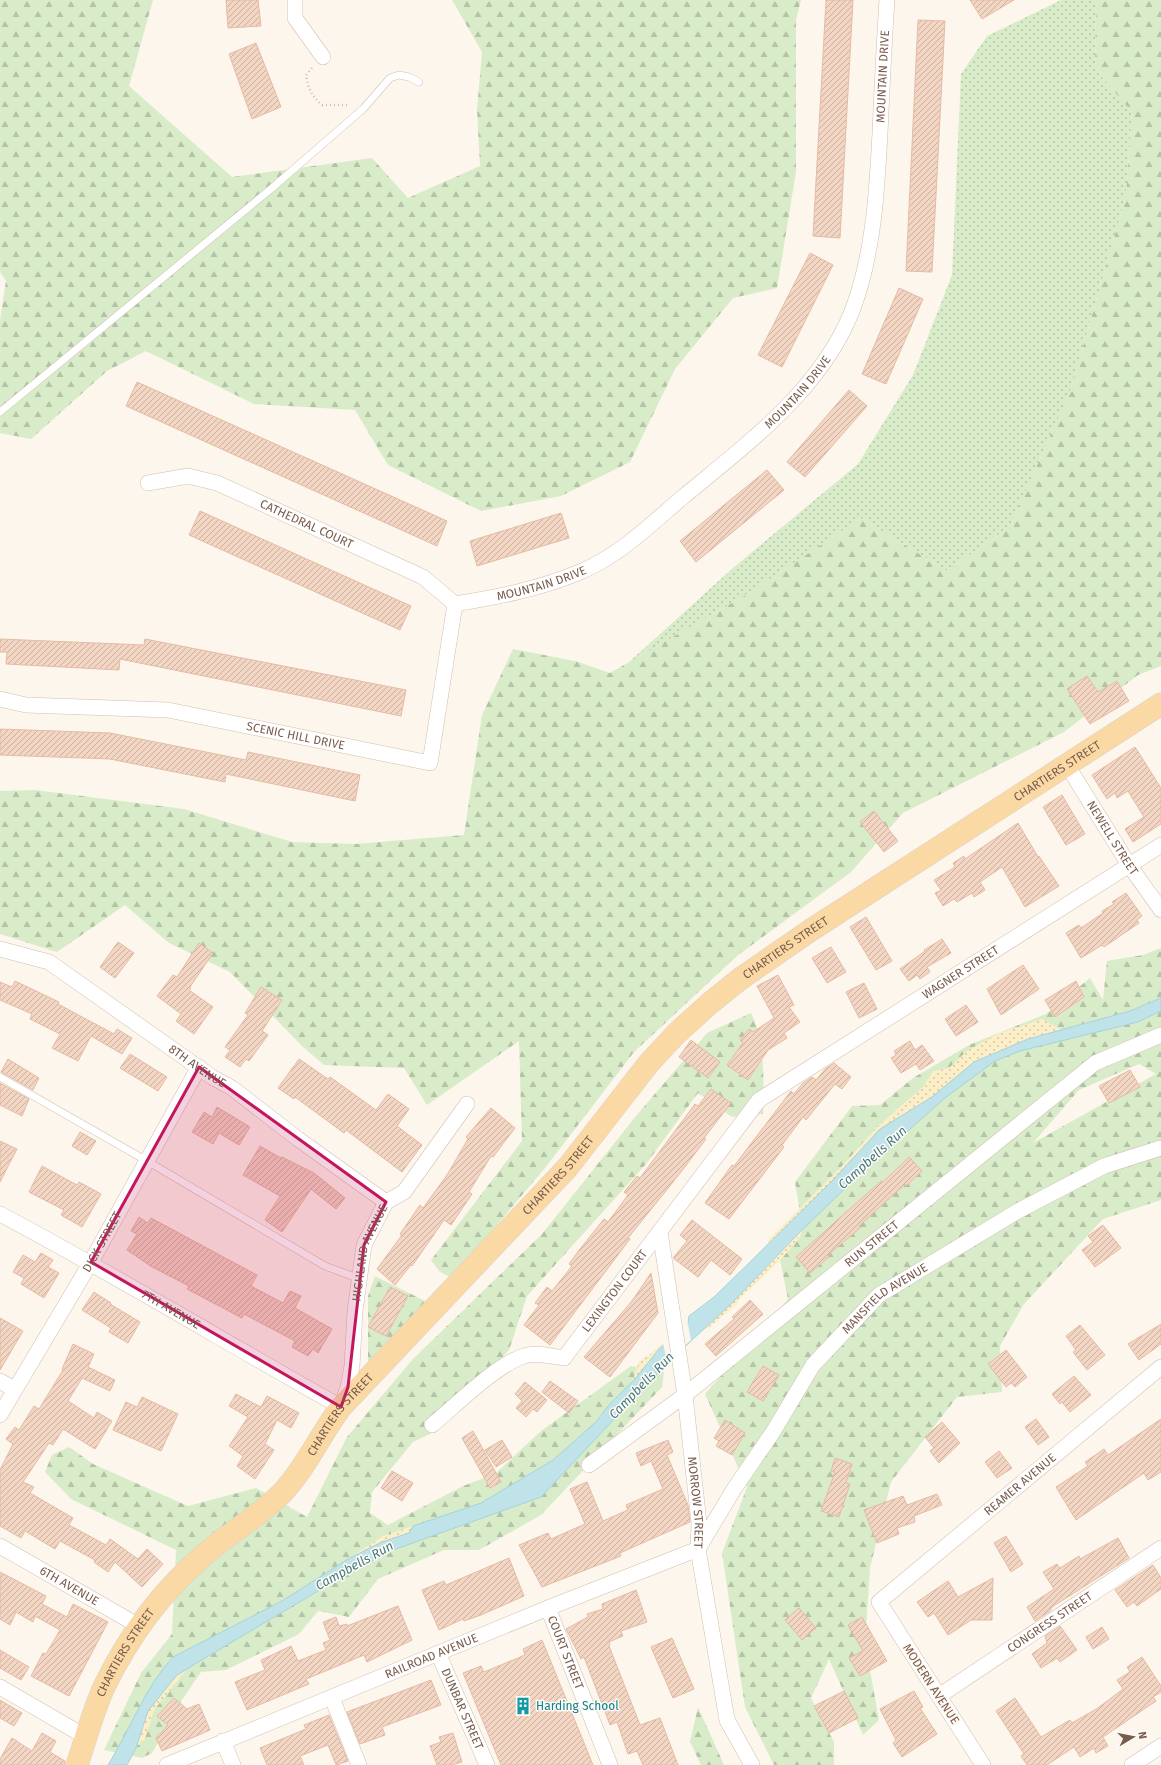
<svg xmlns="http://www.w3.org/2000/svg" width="1161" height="1765" font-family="'Fira Sans',sans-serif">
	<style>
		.grass { fill: url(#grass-dots) }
		.forest { fill: url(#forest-firs); fill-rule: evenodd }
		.sand { fill: url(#sand-dots) }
		.water { fill: #bfe3e8; stroke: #a5d3da }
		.pier { fill: #fdf6ec }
		.building { fill: url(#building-hatch); stroke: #e6bba3 }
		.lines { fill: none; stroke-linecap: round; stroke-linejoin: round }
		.lane-casing { stroke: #d1beb0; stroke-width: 8 }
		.street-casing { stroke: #d1beb0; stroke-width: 16 }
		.primary-casing { stroke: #dad1cd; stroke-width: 23 }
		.path { stroke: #d9b8a5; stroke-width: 2.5; stroke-dasharray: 1 3; stroke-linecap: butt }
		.lane { stroke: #fff; stroke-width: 7 }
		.street { stroke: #fff; stroke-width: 15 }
		.primary { stroke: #fbd9a5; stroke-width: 22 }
		.marked { fill: #c2185b; fill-opacity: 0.2; stroke: #c2185b; stroke-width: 3; stroke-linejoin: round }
		.labels { text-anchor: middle; stroke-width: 3; stroke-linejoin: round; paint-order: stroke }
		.street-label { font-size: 12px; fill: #7a5c4d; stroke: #fffaf3 }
		.culture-label { font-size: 12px; fill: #0d838f; stroke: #fffaf3; text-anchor: start }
		.water-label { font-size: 13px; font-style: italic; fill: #437c86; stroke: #fffaf3 }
	</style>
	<defs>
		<pattern id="grass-dots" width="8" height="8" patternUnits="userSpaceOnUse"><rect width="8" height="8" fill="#d8ecc9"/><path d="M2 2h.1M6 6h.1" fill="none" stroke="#b4c2a5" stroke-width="1.8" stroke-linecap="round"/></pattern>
		<pattern id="forest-firs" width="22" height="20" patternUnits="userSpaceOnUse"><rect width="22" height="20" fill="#d8ecc9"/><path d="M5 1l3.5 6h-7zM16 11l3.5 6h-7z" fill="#b4c2a5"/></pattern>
		<pattern id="sand-dots" width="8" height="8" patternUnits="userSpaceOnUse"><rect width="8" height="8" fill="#fcefc7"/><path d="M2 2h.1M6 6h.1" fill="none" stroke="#d1c5a4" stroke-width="1.8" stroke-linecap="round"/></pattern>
		<pattern id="building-hatch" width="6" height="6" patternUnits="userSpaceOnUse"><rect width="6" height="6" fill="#f3d5c3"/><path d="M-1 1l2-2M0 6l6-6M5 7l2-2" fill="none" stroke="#cab0a1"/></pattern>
	</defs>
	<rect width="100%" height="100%" fill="#fdf6ec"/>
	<polygon class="grass" points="1061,0 1096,0 1095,69 1132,112 1126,196 1070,392 1010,526 947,571 861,518 751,592 628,663 733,568 858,464 913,375 952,275 961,74 987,36"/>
	<g class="forest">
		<polygon points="0,0 153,0 129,86 232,177 372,158 408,198 480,166 477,109 482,52 452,0 801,0 796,20 796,172 777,288 733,298 675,369 630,462 561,496 481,511 388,465 355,410 254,404 146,351 107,371 31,439 0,433 0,320 6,281 0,272"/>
		<polygon points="1096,0 1161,0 1161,666 1138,675 1064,732 903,813 851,872 737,956 634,1052 545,1168 452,1278 440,1272 431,1260 522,1141 519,1041 427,1105 404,1068 324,1065 302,1046 230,972 169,943 125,905 57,952 0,934 0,791 35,790 184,809 292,842 355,844 464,835 482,715 513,649 575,661 610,673 751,592 861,518 947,571 1010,526 1070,392 1126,196 1132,112 1095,69"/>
		<path d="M1161,948V1200L1103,1219L1024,1304L1000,1346L1002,1392L957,1397L891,1482L870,1568L865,1643L879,1720L863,1735L829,1659L811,1698L834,1742V1765H774L745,1707L722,1553L747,1487L705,1394L788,1299L780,1260L799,1238L803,1229L795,1182L852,1106L880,1105L913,1078L969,1045L1046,1014L1090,978L1103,1000L1107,961L1143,955ZM1139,1064L1156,1074L1033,1143L1079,1090Z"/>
		<path d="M751,1013C765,1040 764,1084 763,1114L732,1117L698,1093L646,1164L527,1296L509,1350L434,1432L413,1442L372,1492L370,1513L388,1525L463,1486L495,1474L541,1431L631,1366L664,1372L662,1387L541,1515L479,1550H444L378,1579L349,1617L318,1611L299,1634L226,1670L201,1672L182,1700L152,1753L142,1758L104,1750L141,1673L172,1634L176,1550L71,1499L45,1472L52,1455L69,1447L93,1464L188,1506L256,1488L307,1517L347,1437L413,1359L542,1234L636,1116L707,1033Z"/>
		<polygon points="375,1276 427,1302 368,1364 368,1296"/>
		<polygon points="698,1707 724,1765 701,1765 690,1742"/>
	</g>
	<g class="sand">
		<polygon points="1042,1019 1062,1030 1028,1039 974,1062 932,1097 880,1129 832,1181 768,1244 769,1239 842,1166 879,1125 923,1087 933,1071 949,1068 968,1050 1000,1033"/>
		<path d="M803,1229C789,1257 760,1278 739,1300L738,1304L707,1329L705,1328L731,1304Z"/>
		<polygon points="663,1343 664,1345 632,1383 639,1361 648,1356"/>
		<polygon points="413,1526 409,1533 382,1542 348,1559 383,1536"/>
		<polygon points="188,1668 154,1710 145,1739 136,1747 148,1711 176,1676"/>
	</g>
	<path class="water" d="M1161,998V1011L1138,1022L1020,1051L995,1061L945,1098L865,1169L797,1235L731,1304L664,1366L541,1497L393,1550L350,1572L195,1664L176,1676L148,1711L136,1748L127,1765H108C130,1730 145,1687 173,1657L282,1601L348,1559L382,1542L409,1533L413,1526L481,1503L553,1460L597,1421L607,1407L635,1379L659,1349L688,1323L689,1316L714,1297L750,1262L832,1181L880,1129L932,1097L974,1062L1028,1039L1130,1011Z"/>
	<polygon class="pier" points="687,1320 691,1340 667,1362 663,1343"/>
	<g class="building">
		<polygon points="226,0 258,0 261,26 228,28"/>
		<polygon points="826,0 853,0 840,238 813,236"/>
		<polygon points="970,0 1014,0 982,19"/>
		<polygon points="918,20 945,21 932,272 906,271"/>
		<polygon points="256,43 281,107 252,119 229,54"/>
		<polygon points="810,253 833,265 782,367 758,355"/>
		<polygon points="899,288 923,299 886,384 862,374"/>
		<polygon points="137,382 447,521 437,546 126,406"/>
		<polygon points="849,390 867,406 805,477 787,462"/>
		<polygon points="767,470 784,490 696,562 680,541"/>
		<polygon points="200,511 411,606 400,630 189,535"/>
		<polygon points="561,513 569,538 477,566 470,541"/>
		<polygon points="0,639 144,645 145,639 406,690 401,716 120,659 119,670 6,664 7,652 0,652"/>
		<polygon points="1087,676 1098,692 1117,681 1129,701 1090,724 1067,689"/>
		<polygon points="0,729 110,733 246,760 248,752 360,775 355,801 226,774 225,782 110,759 0,755"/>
		<polygon points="1135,747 1161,788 1161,824 1133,842 1125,829 1144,817 1128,791 1117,798 1115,793 1107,799 1092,775"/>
		<polygon points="1062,795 1085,834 1066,845 1043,807"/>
		<polygon points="874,811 898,841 884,852 860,822"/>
		<polygon points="1018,823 1038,857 1039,856 1059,886 1025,907 1002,867 980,882 985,890 974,897 972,893 957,902 954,899 943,906 935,893 941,890 934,880 955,867 953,863 964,856 965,859"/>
		<polygon points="1126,893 1142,916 1137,920 1139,923 1104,947 1102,945 1081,958 1066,933 1079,925 1081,928 1103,913 1102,911 1114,904 1112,902"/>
		<polygon points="866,917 892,961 876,970 850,927"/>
		<polygon points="942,939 951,953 927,967 930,972 920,979 917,975 909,981 900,969 925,951 924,950"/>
		<polygon points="118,942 134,953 115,978 100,967"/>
		<polygon points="199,943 213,953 190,987 191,988 189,990 213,1007 194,1034 176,1021 181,1014 157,996 173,975 177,977"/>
		<polygon points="831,947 846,972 827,983 812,958"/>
		<polygon points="1023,965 1039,989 1001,1015 987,989"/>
		<polygon points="778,975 794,1005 789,1007 800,1022 784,1033 787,1038 768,1050 748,1080 727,1065 743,1043 740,1040 749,1029 753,1032 774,1018 757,986"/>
		<polygon points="15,981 59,1002 58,1004 114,1034 117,1029 132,1038 122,1054 91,1036 78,1061 52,1048 60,1034 30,1019 32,1014 0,1000 0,982 12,987"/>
		<polygon points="1076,981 1084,997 1055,1017 1045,1000"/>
		<polygon points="864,983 877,1009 859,1018 846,992"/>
		<polygon points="261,987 282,1000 262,1031 268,1035 249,1061 246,1059 240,1067 225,1057 230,1050 225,1047 248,1015 245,1013"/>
		<polygon points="966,1005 978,1022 956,1036 945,1019"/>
		<polygon points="691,1040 720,1062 708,1078 679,1057"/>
		<polygon points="910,1041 915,1050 922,1045 934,1061 920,1070 916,1064 901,1073 891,1058 896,1055 894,1051"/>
		<polygon points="130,1054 167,1077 158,1091 120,1068"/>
		<polygon points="8,1059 39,1078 33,1090 1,1072"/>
		<polygon points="299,1059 328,1079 330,1077 376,1110 388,1094 409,1109 397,1126 422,1145 402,1172 346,1130 344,1133 295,1097 294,1099 278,1088"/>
		<polygon points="834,1063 851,1077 842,1089 835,1084 806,1120 803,1117 782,1145 784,1147 729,1219 705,1203 732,1165 734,1166 791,1091 794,1094 803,1083 812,1077 816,1080 825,1069"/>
		<polygon points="1130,1070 1140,1087 1109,1103 1099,1086"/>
		<polygon points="0,1083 29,1099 22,1116 0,1105"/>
		<polygon points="711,1089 731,1103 704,1138 706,1139 681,1172 628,1238 630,1239 550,1345 524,1325 539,1305 535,1303 547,1287 552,1291 572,1266 569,1264 580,1249 604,1219 608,1222 628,1195 624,1192 637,1176 640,1178 695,1104 698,1106"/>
		<polygon points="217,1107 250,1127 239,1145 219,1133 213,1144 192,1132 204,1112 212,1117"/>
		<polygon points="491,1108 515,1128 493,1157 491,1156 469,1192 472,1194 451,1225 444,1220 412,1266 411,1265 395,1285 377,1269 388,1254 402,1235 400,1234 420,1205 423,1208 447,1175 468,1139 466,1137"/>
		<polygon points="80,1132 96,1141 87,1155 72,1146"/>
		<polygon points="0,1141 17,1149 0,1182"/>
		<polygon points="260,1146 281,1158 282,1157 314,1173 345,1198 336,1209 311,1189 282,1232 265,1220 280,1196 243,1175"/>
		<polygon points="909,1157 922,1171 906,1186 905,1184 859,1226 860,1228 828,1255 829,1257 810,1273 796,1257 881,1181 883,1182"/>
		<polygon points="42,1166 77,1185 79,1182 101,1194 82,1227 61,1215 64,1210 29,1192"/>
		<polygon points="139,1217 148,1223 151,1218 257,1275 251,1286 283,1303 290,1291 301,1296 295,1308 332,1329 318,1353 313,1349 308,1356 292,1347 295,1341 244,1314 242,1318 204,1298 187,1289 189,1286 152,1267 127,1250 137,1234 131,1231"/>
		<polygon points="692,1220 742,1259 730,1275 711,1260 698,1277 673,1258 687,1241 680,1235"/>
		<polygon points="1103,1225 1121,1248 1095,1267 1082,1250 1093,1242 1088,1236"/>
		<polygon points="41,1253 53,1260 48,1267 59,1273 44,1298 21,1284 24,1278 13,1272 23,1255 35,1262"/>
		<polygon points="651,1273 658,1313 610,1377 584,1357 632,1301"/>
		<polygon points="390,1287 408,1296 386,1336 368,1327"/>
		<polygon points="94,1292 111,1303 110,1304 140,1322 128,1343 109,1332 111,1328 82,1310"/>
		<polygon points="750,1300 763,1314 716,1356 705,1344 734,1319 732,1317"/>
		<polygon points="0,1318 23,1331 0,1370"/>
		<polygon points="1161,1324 1161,1344 1139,1360 1128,1344"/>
		<polygon points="1080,1325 1105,1355 1087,1370 1073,1352 1076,1350 1066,1336"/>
		<polygon points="73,1344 94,1354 88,1367 115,1380 110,1391 82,1378 68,1401 94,1418 97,1412 112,1421 95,1449 63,1429 53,1445 49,1443 23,1482 34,1487 30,1493 73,1518 69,1525 106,1545 110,1539 138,1559 147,1549 163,1564 142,1587 115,1562 108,1572 94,1562 95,1560 60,1541 55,1549 25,1531 21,1538 0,1526 0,1470 13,1444 6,1439 15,1427 19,1430 34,1406 39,1409 63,1370 62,1369"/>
		<polygon points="1006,1350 1027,1377 1015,1387 1011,1383 1006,1387 988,1364"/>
		<polygon points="763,1366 779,1375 763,1401 747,1392"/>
		<polygon points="1074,1376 1091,1395 1070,1412 1062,1402 1060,1404 1052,1394"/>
		<polygon points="550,1381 578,1401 569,1413 542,1392"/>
		<polygon points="525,1382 547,1400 537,1412 533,1409 526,1417 516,1408 522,1401 515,1394"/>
		<polygon points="236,1394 261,1407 267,1396 299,1413 291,1428 277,1420 265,1444 274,1450 255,1479 237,1466 243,1456 229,1446 248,1417 229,1406"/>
		<polygon points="142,1397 178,1414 161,1451 113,1430 126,1402 137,1407"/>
		<polygon points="1036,1419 1049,1437 1038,1445 1025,1427"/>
		<polygon points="1161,1419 1161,1472 1148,1480 1144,1473 1076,1520 1056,1487 1088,1466 1085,1462 1104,1449 1108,1455"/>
		<polygon points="725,1420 745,1433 732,1455 716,1446 719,1441 714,1438"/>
		<polygon points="942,1422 960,1443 939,1463 930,1451 934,1448 925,1437"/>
		<polygon points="473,1431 501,1482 490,1488 462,1438"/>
		<polygon points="502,1440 512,1457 496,1467 485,1450"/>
		<polygon points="668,1440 673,1452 667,1455 688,1505 690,1522 620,1553 621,1556 542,1587 519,1545 548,1533 551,1539 585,1524 570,1489 587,1482 603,1521 628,1510 626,1505 663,1489 651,1461 641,1466 636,1453"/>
		<polygon points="999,1451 1012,1468 997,1478 985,1462"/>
		<polygon points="835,1458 852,1464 846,1483 850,1484 839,1517 821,1511 835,1472 831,1471"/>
		<polygon points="392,1471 413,1483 402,1501 381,1488"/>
		<polygon points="937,1494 942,1505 914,1516 915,1522 897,1528 899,1534 877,1543 864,1510 903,1496 907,1505"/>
		<polygon points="1006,1536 1023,1564 1011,1572 994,1543"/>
		<polygon points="1118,1538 1129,1558 1052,1607 1050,1611 1035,1621 1027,1607 1054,1589 1043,1572 1057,1564 1060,1568 1079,1556 1080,1559"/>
		<polygon points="509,1558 524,1596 481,1615 464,1621 463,1619 439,1630 422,1590 444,1581 446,1585"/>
		<polygon points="1153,1565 1161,1578 1161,1589 1137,1606 1134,1602 1127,1607 1115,1590"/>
		<polygon points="0,1572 46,1596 42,1604 67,1617 73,1604 108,1622 69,1696 31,1676 43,1653 46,1654 60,1630 35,1616 33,1622 16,1612 10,1625 0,1619"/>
		<polygon points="993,1578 992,1620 971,1620 948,1635 934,1613 928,1617 917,1602 948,1581 958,1597"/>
		<polygon points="636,1590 647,1622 621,1631 623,1636 609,1642 610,1645 609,1646 640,1725 660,1718 678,1765 643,1765 637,1751 628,1754 617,1722 610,1725 584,1657 581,1659 566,1629 588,1617 587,1614 603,1609 602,1604"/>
		<polygon points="398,1606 412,1640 367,1662 364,1655 328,1670 306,1679 309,1684 247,1710 235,1682 265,1670 261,1660 291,1646 298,1661 326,1650 323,1643 330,1640 323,1622 336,1617 339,1626 347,1624 347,1626"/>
		<polygon points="799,1608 816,1628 802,1640 785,1620"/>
		<polygon points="862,1617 887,1661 860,1676 849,1658 863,1651 848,1625"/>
		<polygon points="1060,1626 1077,1650 1060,1662 1057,1658 1041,1668 1032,1654 1047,1643 1045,1636"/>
		<polygon points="1102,1627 1109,1639 1093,1649 1086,1637"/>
		<polygon points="672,1638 694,1689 673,1698 651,1647"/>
		<polygon points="542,1640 593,1765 501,1765 463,1673 481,1666 484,1672 525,1655 523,1649"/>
		<polygon points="0,1650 29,1667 21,1680 0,1668"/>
		<polygon points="1142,1657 1161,1686 1161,1692 1153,1697 1156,1701 1103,1737 1108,1746 1096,1753 1094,1748 1080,1757 1074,1747 1047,1765 1027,1765 1021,1756 1024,1754 996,1711 1015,1698 1041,1737 1070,1720 1072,1723 1098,1708 1123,1689 1117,1680 1130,1672 1127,1667"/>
		<polygon points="431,1680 441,1705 382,1727 385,1735 360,1744 347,1712"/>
		<polygon points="844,1691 858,1718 829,1733 814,1706"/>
		<polygon points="914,1691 923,1707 920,1708 937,1734 902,1757 893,1743 896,1740 880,1709"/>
		<polygon points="174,1698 187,1709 199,1704 210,1730 162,1751 156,1738 168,1725 157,1716"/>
		<polygon points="0,1700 22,1713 14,1726 0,1718"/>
		<polygon points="329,1715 348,1761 336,1765 328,1745 300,1756 304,1765 267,1765 260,1748 306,1729 304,1725"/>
		<polygon points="42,1733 56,1741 50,1752 65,1761 65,1765 0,1765 0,1759 12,1738 32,1751"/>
		<polygon points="453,1733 462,1762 452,1765 437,1765 430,1746 441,1742 439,1737"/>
	</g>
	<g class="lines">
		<g class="lane-casing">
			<g id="lane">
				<polyline points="0,412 272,188 363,109 390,78 399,75 409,77 419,82"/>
				<polyline points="0,1077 147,1161 325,1266 360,1279"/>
			</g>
		</g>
		<g class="street-casing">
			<g id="street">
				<polyline points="295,0 295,18 323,57"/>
				<path id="s1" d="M148,483L188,476L217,483L423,577L455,604"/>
				<path id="s2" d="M455,604C498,597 539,589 580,572C619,556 651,524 683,497C749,442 828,385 856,300C874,246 877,190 880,133C882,88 884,44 887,0"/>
				<path id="s3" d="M0,699L26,705L168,710L430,763L455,604"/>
				<path id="s4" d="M1067,765L1129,865L1161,910"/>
				<path id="s5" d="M0,949L49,962L212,1077L232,1088L298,1139L386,1202"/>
				<path id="s6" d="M0,1214C115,1275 227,1343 341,1407L348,1387L352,1366L355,1311L364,1245L386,1202L404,1192L467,1104"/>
				<path id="s7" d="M660,1232L685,1395L699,1523L698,1549L727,1720L752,1765"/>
				<polyline points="0,1381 14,1389"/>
				<path id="s8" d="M0,1415L91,1262L199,1067"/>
				<path id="s9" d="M432,1425C456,1405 496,1365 524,1356C535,1352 552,1356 564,1358L759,1100L1161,845"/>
				<path id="s10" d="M589,1465L685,1395L1095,1063L1161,1035"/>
				<path id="s11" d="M0,1546L139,1626"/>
				<path id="s12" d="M548,1608L610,1765"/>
				<path id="s13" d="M438,1653L487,1765"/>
				<polyline points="0,1687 86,1737"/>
				<path id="s14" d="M939,1696L1161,1548"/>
				<polyline points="332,1698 359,1765"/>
				<polyline points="223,1741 233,1765"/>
				<path id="s15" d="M167,1765L548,1608L698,1549L734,1489L773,1432L813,1365L879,1295L1018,1211L1104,1166L1161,1148"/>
				<path id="s16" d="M983,1765L879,1602L1161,1367"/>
				<polyline points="1132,1765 1161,1746"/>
			</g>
		</g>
		<g class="primary-casing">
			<g id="primary">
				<path id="s17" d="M77,1765C86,1739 93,1710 105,1685C129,1636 161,1592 203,1556C228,1533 260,1516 283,1492C307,1466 320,1435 341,1407L568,1167L649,1063L677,1033L709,1004L740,979L811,930L1161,704"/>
			</g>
		</g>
		<path class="path" d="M312,68L306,75C308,89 312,96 322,105H349"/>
		<use href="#lane" class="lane"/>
		<use href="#street" class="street"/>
		<use href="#primary" class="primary"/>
	</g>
	<path class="marked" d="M199,1067L386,1202L364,1245L348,1387L341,1407L91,1262Z"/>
	<defs>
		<g id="building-bare" transform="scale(1.38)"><path d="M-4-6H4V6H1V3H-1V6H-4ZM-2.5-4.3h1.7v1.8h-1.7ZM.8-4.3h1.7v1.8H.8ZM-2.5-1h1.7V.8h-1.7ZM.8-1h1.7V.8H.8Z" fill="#0f9aa8" stroke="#fffaf3" stroke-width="2.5" paint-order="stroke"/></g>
	</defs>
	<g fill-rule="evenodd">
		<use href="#building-bare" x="523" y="1706"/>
	</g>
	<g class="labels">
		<g class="street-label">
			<text dy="4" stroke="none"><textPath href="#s2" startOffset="749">MOUNTAIN DRIVE</textPath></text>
			<text dy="4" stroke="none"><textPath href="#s2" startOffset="413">MOUNTAIN DRIVE</textPath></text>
			<text dy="4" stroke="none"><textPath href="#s1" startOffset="169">CATHEDRAL COURT</textPath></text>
			<text dy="4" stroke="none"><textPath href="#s2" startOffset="89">MOUNTAIN DRIVE</textPath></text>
			<text dy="4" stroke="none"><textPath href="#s3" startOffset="299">SCENIC HILL DRIVE</textPath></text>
			<text dy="4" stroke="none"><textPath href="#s17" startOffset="1419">CHARTIERS STREET</textPath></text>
			<text dy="4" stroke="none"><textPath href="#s4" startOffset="86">NEWELL STREET</textPath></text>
			<text dy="4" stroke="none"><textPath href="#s17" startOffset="1095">CHARTIERS STREET</textPath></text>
			<text dy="4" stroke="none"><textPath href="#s9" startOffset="718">WAGNER STREET</textPath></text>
			<text dy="4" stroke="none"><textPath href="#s5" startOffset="232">8TH AVENUE</textPath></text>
			<text dy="4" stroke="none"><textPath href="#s17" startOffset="771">CHARTIERS STREET</textPath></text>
			<text dy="4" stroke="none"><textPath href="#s8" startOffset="201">DICK STREET</textPath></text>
			<text dy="4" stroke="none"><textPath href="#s10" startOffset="359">RUN STREET</textPath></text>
			<text dy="4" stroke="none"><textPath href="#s6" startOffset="550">HIGHLAND AVENUE</textPath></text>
			<text dy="4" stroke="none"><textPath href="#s9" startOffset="240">LEXINGTON COURT</textPath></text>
			<text dy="4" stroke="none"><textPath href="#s15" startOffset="889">MANSFIELD AVENUE</textPath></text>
			<text dy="4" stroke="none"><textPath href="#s6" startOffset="196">7TH AVENUE</textPath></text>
			<text dy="4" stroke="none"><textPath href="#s17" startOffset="447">CHARTIERS STREET</textPath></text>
			<text dy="4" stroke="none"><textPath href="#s16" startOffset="377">REAMER AVENUE</textPath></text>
			<text dy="4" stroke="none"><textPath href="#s7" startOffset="273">MORROW STREET</textPath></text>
			<text dy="4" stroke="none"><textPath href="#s11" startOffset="80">6TH AVENUE</textPath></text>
			<text dy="4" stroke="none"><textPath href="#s14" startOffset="133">CONGRESS STREET</textPath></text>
			<text dy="4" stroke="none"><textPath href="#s17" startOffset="123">CHARTIERS STREET</textPath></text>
			<text dy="4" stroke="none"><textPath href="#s12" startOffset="48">COURT STREET</textPath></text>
			<text dy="4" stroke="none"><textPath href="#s15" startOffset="286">RAILROAD AVENUE</textPath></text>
			<text transform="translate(931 1684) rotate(57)" y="4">MODERN AVENUE</text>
			<text dy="4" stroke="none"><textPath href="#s13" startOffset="61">DUNBAR STREET</textPath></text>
		</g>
		<g class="culture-label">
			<text x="536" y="1710">Harding School</text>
		</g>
		<g class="water-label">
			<text transform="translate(872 1157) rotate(-42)" y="5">Campbells Run</text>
			<text transform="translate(641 1385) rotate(-46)" y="5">Campbells Run</text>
			<text transform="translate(354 1565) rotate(-29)" y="5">Campbells Run</text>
		</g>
	</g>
	<g transform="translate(1133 1737) rotate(80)" stroke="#fffaf3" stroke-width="3" paint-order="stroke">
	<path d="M0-3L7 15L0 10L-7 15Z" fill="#7a5c4d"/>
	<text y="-6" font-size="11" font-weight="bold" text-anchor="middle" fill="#7a5c4d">N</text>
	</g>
</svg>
